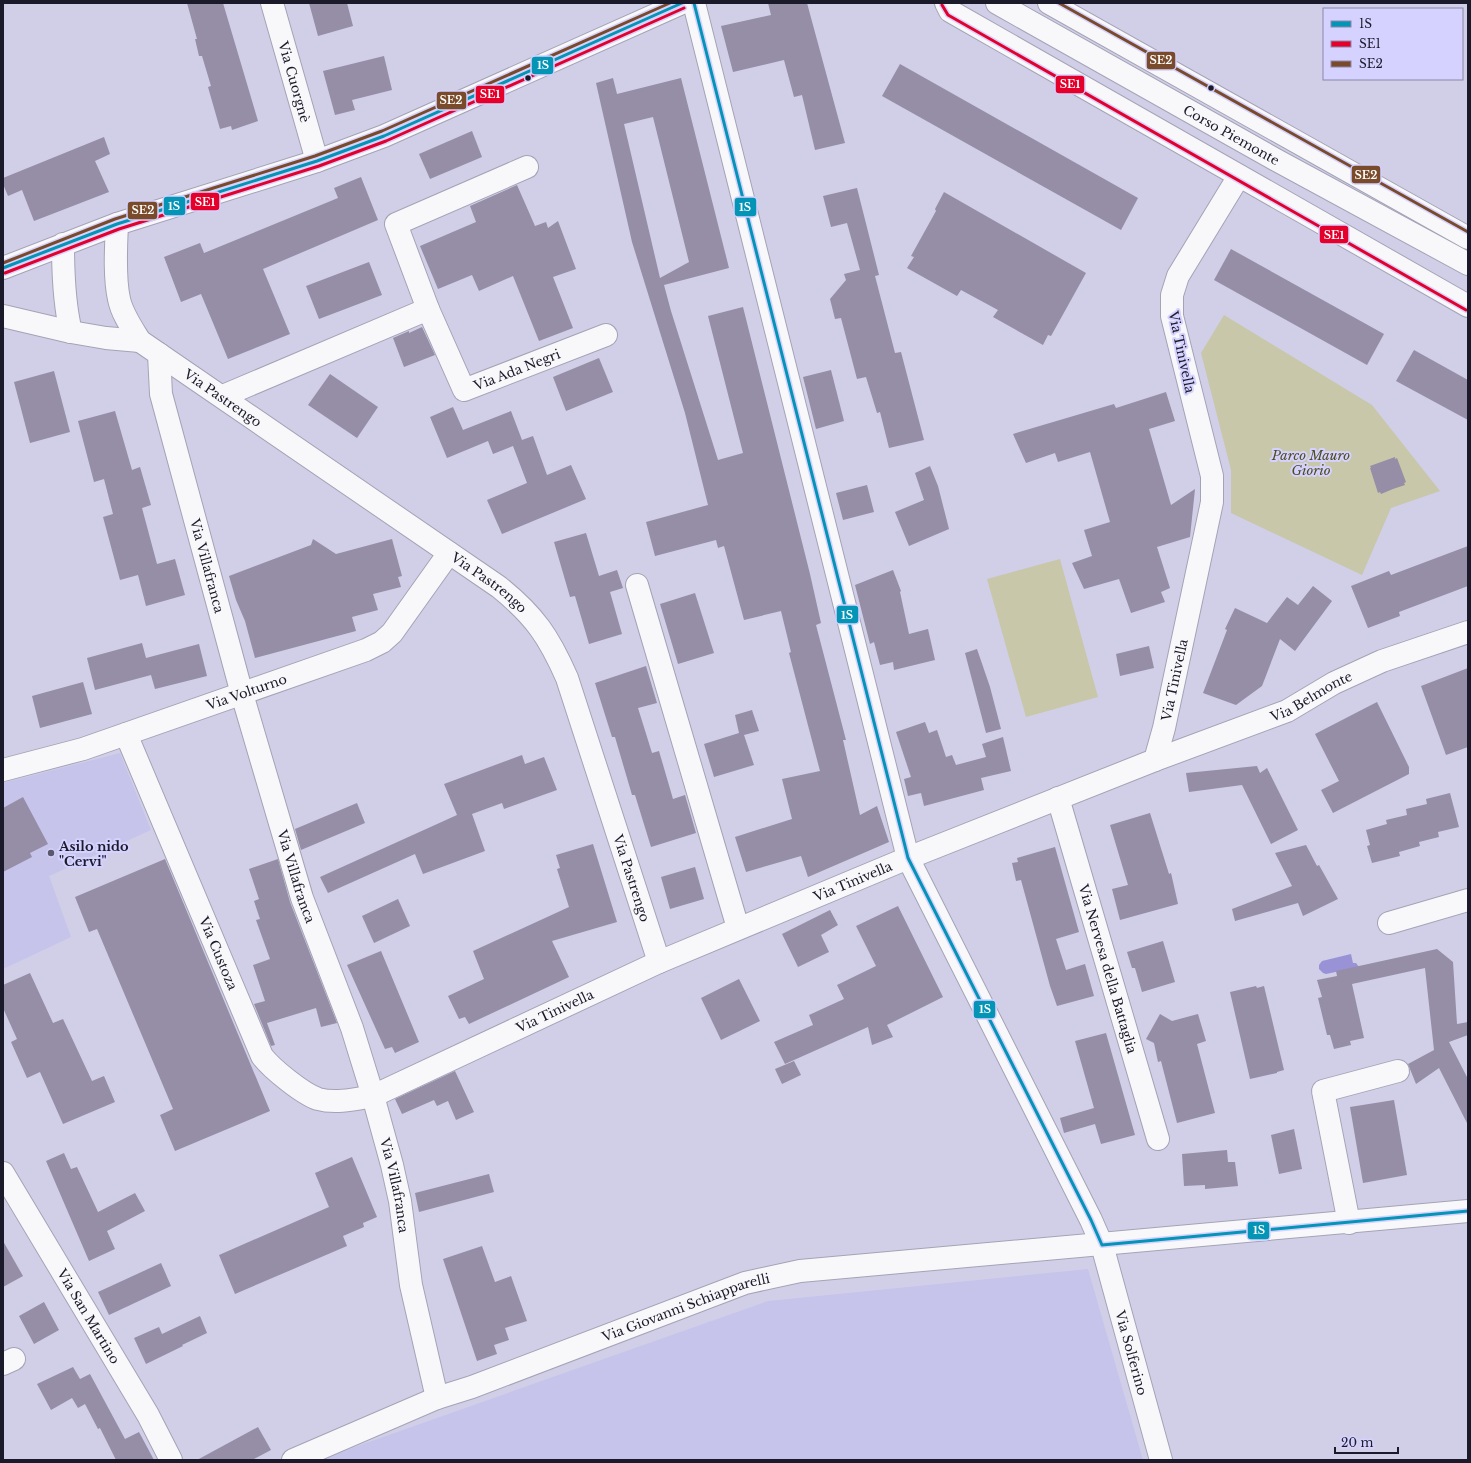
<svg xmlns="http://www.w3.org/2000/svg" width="1471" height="1463" font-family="'Libre Baskerville',serif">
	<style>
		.built { fill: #c6c4eb }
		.green { fill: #c8c7aa }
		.water { fill: #9a92d7 }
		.building { fill: #968da7; fill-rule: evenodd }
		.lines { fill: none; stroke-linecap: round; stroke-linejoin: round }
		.minor-casing { stroke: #a4a3b6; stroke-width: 24 }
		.tertiary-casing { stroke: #a4a3b6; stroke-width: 24 }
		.secondary-casing { stroke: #a4a3b6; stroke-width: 24 }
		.minor { stroke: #f8f8fb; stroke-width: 22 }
		.tertiary { stroke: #f8f8fb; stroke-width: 22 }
		.secondary { stroke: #f8f8fb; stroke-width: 22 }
		.bus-1-casing { stroke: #d5d2ff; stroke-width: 6 }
		.bus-2-casing { stroke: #d5d2ff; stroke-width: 6 }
		.bus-3-casing { stroke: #d5d2ff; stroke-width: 6 }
		.bus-1 { stroke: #0494b5; stroke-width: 3 }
		.bus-2 { stroke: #e4002b; stroke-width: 3 }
		.bus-3 { stroke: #7a4b2a; stroke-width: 3 }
		.bus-dot { fill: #1b1a2a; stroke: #d5d2ff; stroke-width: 1.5 }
		.poi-dot { fill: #5a596c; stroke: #d5d2ff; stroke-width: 1.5 }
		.labels { text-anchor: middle; stroke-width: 4; stroke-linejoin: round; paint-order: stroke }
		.street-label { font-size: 13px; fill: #1b1a2a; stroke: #d5d2ff }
		.park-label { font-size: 13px; font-style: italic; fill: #4d4c20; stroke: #d5d2ff }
		.poi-label { font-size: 13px; font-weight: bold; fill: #1b1a2a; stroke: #d5d2ff; text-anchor: start }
		.line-badge { stroke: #d5d2ff; stroke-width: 1.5 }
		.badge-label { font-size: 11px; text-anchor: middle; font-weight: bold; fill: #fff }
	</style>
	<rect width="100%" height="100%" fill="#d0cfe7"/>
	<g class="built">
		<polygon points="120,753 151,830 49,876 71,937 3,969 3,783"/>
		<polygon points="1088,1269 1143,1460 318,1460 768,1301"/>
	</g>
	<g class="green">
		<polygon points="1224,315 1372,405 1440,491 1391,508 1362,575 1231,513 1231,470 1201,353"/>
		<polygon points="1060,559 1098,697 1026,717 987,579"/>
	</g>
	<polygon class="water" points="1351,954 1353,963 1356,963 1359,967 1326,974 1323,973 1319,969 1319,965 1322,961"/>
	<g class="building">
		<polygon points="187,3 223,3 258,121 232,130 231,126 220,129 208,87 211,86 202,56 199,56 195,39 197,39"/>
		<polygon points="309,3 347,3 353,26 318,36"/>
		<polygon points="768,3 807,3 845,143 815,150 802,95 794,97 784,60 733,72 721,26 771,15"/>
		<polygon points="384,56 392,90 352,100 355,110 335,115 323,71"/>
		<polygon points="900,64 1138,198 1121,230 882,96"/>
		<path d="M613,78L617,94L681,78L729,268L664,285L671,311L718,460L743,453L708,316L743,307L810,574L821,623L816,625L846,740H843L860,815L877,806L889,842L808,877L801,856L746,872L735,837L792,819L782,779L820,771L789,653L791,652L781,611L744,620L724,546L718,548L716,540L655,556L646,522L708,505L685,413L632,242L596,83ZM653,117L689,262L660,278L624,124Z"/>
		<polygon points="472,131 482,157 430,179 419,154"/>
		<polygon points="104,137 110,154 95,161 109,192 34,221 22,190 8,196 3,184 3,178"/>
		<polygon points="361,177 378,220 263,269 290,334 228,359 201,294 181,302 164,257 200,243 204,253 338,198 334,188"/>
		<polygon points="517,185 535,226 546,222 548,228 558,221 576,269 553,277 573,328 539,341 513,276 479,291 472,275 438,289 420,246 476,222 470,206"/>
		<polygon points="857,188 879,275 875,276 895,353 901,352 924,440 889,448 880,412 877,413 866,377 857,379 841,318 835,319 830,299 846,280 844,274 860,270 847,223 831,227 823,196"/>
		<polygon points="944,192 1086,273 1051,336 1048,335 1043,345 993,317 998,310 961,290 957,296 907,268 914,257 911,256 936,211 935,209"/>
		<polygon points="1231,249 1384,334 1367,365 1214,280"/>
		<polygon points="369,262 382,295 319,319 306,286"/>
		<polygon points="422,327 435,355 404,367 393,338 409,331 409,333"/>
		<polygon points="1414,350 1468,380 1468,420 1396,381"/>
		<polygon points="599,358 613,392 566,411 553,377"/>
		<polygon points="831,370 844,421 816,429 803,377"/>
		<polygon points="54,371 70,432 30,443 14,382"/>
		<polygon points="330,374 378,407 357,438 308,405"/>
		<polygon points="1166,392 1175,421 1149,429 1171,505 1195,489 1190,537 1157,547 1170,588 1161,592 1165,602 1131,613 1119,579 1084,589 1072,563 1092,556 1084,530 1110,522 1090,452 1058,462 1055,453 1026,463 1013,434 1114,404 1116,408"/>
		<polygon points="453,407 463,430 511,411 522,440 533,436 547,475 571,465 586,499 502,534 487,500 527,483 513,446 493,454 488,441 447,458 430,417"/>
		<polygon points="115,411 132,470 140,467 151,505 142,508 157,564 175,559 185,595 146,606 138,575 120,580 103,517 113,514 104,479 94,482 78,421"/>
		<polygon points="1395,457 1395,459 1397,458 1406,482 1404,483 1405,485 1393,489 1381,494 1380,492 1378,493 1370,468 1371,468 1370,466"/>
		<polygon points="930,466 938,486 949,529 909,546 895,512 924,500 915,473"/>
		<polygon points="867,485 874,512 843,520 836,493"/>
		<polygon points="586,533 599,576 617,570 623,588 610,592 622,634 589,644 575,596 570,597 554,542"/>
		<polygon points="313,539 336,554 392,539 402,576 398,577 401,587 373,594 378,610 352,617 356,631 255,658 245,621 236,600 229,576 311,545"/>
		<polygon points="1468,546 1468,586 1399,612 1400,616 1368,628 1351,586 1389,571 1391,575"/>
		<polygon points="893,570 901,591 900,592 909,634 928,629 935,660 894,670 893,662 880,665 874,642 870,644 855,585"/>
		<polygon points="1313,586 1332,601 1295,651 1280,639 1262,686 1236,705 1203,693 1227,630 1225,629 1235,608 1267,623 1287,597 1298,605"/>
		<polygon points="695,593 714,653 678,664 660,604"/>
		<polygon points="142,643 146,658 199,644 207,676 155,689 151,675 95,690 87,658"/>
		<polygon points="1149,646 1154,668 1120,676 1116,654"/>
		<polygon points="977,649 990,687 1001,729 986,733 965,653"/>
		<polygon points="646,666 657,703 638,708 652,753 659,751 673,799 685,795 696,833 651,847 635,795 632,795 615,737 612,737 595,683"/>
		<polygon points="1468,668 1468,747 1446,755 1421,686"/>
		<polygon points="83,682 92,714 40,728 32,696"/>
		<polygon points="1377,702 1409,767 1409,774 1333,813 1321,790 1339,781 1315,734"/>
		<polygon points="752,710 759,731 744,735 754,765 714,777 704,744 739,733 735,715"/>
		<polygon points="925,722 929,733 937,730 946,757 952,755 956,765 986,757 982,744 1003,737 1011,771 981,778 984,790 924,806 921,793 908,796 904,779 911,777 896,732"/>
		<polygon points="522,755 525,764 544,757 557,790 504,809 502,803 472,814 485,851 423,874 415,854 328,893 320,877 457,815 444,784"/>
		<polygon points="1257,766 1260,773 1267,768 1298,830 1271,844 1242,785 1189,792 1186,773"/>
		<polygon points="1450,793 1459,827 1438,832 1439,837 1419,842 1420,846 1399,852 1400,856 1372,863 1367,846 1370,845 1366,830 1387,824 1386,820 1407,815 1406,809 1427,804 1426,799"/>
		<polygon points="23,797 48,844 30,853 32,857 3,872 3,808"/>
		<polygon points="357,803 365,823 301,850 295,829"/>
		<polygon points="1150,813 1169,874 1171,873 1178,904 1120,920 1112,889 1128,885 1110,825"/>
		<polygon points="593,844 617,922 552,941 569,977 469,1024 465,1017 459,1019 448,996 484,979 473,951 569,907 557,869 560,868 556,855"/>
		<polygon points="1306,845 1317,866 1319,865 1338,899 1303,916 1298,903 1235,921 1232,909 1292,886 1275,853"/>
		<polygon points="1055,847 1079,932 1056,939 1066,970 1085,964 1094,996 1057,1006 1050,986 1021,880 1016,881 1012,863 1018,862 1017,858"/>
		<polygon points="165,859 270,1111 175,1151 160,1115 173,1109 97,929 89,932 75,897"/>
		<polygon points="278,859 290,902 337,1023 321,1027 316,1008 267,1023 275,1045 271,1046 254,1004 265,1001 253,965 270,959 256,920 260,919 254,901 259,899 249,869"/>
		<polygon points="695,867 704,899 670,909 661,877"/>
		<polygon points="398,899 410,926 374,943 362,916"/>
		<polygon points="898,906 943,997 887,1025 893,1037 872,1045 868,1027 785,1064 774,1042 813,1025 809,1015 844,999 837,985 876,966 856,926"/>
		<polygon points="830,910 838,925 821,935 829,952 798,967 782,934"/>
		<polygon points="1163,941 1175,982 1142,992 1135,968 1132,968 1127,952"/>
		<polygon points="1437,949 1453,962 1457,1024 1468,1022 1468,1035 1449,1042 1468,1079 1468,1125 1439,1068 1416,1084 1408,1064 1434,1050 1425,968 1352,984 1364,1038 1350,1041 1351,1045 1334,1049 1330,1035 1327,1035 1318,998 1322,997 1317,980 1337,976 1336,971"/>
		<polygon points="381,951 419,1042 395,1053 392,1047 385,1049 347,965"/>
		<polygon points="30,973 53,1023 63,1019 92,1081 104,1076 115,1102 63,1124 40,1072 27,1078 11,1042 17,1039 3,1008 3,985"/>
		<polygon points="739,979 760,1021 721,1040 701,998"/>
		<polygon points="1256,986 1257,988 1264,986 1284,1070 1277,1072 1277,1073 1250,1079 1230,992"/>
		<polygon points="1160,1014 1172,1021 1198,1014 1206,1041 1197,1044 1215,1113 1177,1123 1161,1061 1158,1062 1154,1043 1146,1039"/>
		<polygon points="1106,1033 1135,1135 1101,1144 1095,1124 1064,1133 1060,1118 1094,1108 1075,1041"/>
		<polygon points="794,1061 801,1075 782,1084 775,1069"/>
		<polygon points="455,1071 474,1112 456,1120 448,1101 437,1106 434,1100 402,1114 395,1099"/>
		<polygon points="1394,1100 1407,1175 1363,1183 1350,1107"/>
		<polygon points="1294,1129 1302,1169 1279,1174 1271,1135"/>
		<polygon points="1227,1150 1228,1162 1235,1162 1238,1186 1205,1189 1205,1185 1184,1186 1182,1154"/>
		<polygon points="64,1153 71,1169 77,1167 98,1212 135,1193 145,1211 107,1231 115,1249 89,1261 46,1161"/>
		<polygon points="352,1157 377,1217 363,1223 364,1227 343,1236 347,1246 235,1294 219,1255 329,1207 315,1173"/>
		<polygon points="489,1174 494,1192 419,1212 415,1193"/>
		<polygon points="3,1241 23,1276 3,1287"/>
		<polygon points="482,1246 495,1282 511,1276 527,1321 505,1328 509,1340 494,1345 497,1354 477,1361 443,1259"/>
		<polygon points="161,1263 171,1286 109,1315 98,1292"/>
		<polygon points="44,1302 59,1330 34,1344 19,1316"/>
		<polygon points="200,1316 207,1333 182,1345 183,1346 146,1364 134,1338 159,1327 162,1334"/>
		<polygon points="73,1367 80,1379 90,1374 125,1439 139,1432 154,1460 116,1460 100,1428 98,1429 85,1404 78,1408 72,1398 51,1410 37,1384"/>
		<polygon points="258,1427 271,1450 252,1460 197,1460"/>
	</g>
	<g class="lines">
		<g class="minor-casing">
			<g id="minor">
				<path id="s1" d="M272,3L317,161"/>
				<path id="s2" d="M694,3L908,858L1091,1220L1102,1245L1161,1460"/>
				<polyline points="946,3 950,11 1468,306"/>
				<path id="s3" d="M117,224C116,246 114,277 119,299C122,314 132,328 140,341L499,587C535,616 549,637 567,678L659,962"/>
				<path d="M63,244C63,274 64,304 71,332"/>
				<polyline points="3,268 117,224 317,161 384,136 682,3"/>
				<polyline points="428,309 396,224 527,167"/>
				<polyline points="3,316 71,332 106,338 140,341"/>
				<path id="s4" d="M159,354L161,394L242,694L302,898L352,1028L373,1096L392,1165L400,1201L411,1285L437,1398"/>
				<path id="s5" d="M223,396L428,309L464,390L606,335"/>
				<polyline points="637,585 738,928"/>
				<path id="s6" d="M126,734L262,1056C272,1069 303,1094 318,1099C336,1104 356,1099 373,1096L659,962L908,858L1155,760L1164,728L1212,502V476L1172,316V295L1178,276L1239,176"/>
				<path id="s7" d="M1155,760L1287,711L1334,683L1382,661L1468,632"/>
				<path id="s8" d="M3,770L83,749L366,650L382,642L392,633L449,553"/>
				<path id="s9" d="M1058,798L1158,1139"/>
				<polyline points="1389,923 1468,900"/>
				<path id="s10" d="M3,1173L148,1415L171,1460"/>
				<polyline points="1349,1223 1323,1091 1398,1071"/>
				<polyline points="3,1364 14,1359"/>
			</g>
		</g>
		<g class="tertiary-casing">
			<g id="tertiary">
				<path id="s11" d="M293,1460L437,1398L472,1387L745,1283L800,1271L1468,1211"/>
			</g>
		</g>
		<g class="secondary-casing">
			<g id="secondary">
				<path id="s12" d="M997,3L1278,161L1468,264"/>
				<polyline points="1049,3 1468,238"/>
			</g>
		</g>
		<use href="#minor" class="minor"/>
		<use href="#tertiary" class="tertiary"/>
		<use href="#secondary" class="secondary"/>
		<g class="bus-1-casing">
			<g id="bus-1">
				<polyline points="694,3 908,858 1091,1220 1102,1245 1468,1211"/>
				<polyline points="3,268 117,224 317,161 384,136 682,3"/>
			</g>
		</g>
		<g class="bus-2-casing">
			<g id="bus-2">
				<polyline points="942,5 948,15 1466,310"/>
				<polyline points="5,273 119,229 319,166 386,141 684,8"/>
			</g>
		</g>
		<g class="bus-3-casing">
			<g id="bus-3">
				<polyline points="1059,3 1468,232"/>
				<polyline points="3,263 115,219 315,156 382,131 670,3"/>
			</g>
		</g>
		<use href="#bus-1" class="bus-1"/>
		<use href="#bus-2" class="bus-2"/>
		<use href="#bus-3" class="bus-3"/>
	</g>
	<g class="bus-dot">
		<circle cx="528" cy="78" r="3.5"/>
		<circle cx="1211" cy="88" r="3.5"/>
	</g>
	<circle class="poi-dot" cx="51" cy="853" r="4"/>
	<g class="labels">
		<g class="street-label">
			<text dy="5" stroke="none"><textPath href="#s1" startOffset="82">Via Cuorgnè</textPath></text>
			<text dy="5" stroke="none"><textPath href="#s12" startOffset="269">Corso Piemonte</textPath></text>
			<text transform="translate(1182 352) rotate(78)" y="5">Via Tinivella</text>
			<text dy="5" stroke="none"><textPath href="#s5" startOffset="368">Via Ada Negri</textPath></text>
			<text dy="5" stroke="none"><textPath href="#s3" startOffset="223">Via Pastrengo</textPath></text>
			<text dy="5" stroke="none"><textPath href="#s4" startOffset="218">Via Villafranca</textPath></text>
			<text dy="5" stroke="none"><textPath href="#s3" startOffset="547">Via Pastrengo</textPath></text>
			<text dy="5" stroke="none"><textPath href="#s6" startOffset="1410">Via Tinivella</textPath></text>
			<text dy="5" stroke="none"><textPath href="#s8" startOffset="256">Via Volturno</textPath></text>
			<text dy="5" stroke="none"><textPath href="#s7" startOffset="169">Via Belmonte</textPath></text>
			<text dy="5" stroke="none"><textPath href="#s4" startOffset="541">Via Villafranca</textPath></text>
			<text dy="5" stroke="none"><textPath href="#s3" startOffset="883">Via Pastrengo</textPath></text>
			<text dy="5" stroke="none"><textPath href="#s6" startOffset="1002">Via Tinivella</textPath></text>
			<text dy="5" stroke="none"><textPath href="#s6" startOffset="238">Via Custoza</textPath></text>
			<text dy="5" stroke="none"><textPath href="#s9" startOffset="178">Via Nervesa della Battaglia</textPath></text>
			<text dy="5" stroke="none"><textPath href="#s6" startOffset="677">Via Tinivella</textPath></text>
			<text dy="5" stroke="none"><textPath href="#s4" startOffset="866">Via Villafranca</textPath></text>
			<text dy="5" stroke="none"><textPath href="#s11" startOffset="422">Via Giovanni Schiapparelli</textPath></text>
			<text dy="5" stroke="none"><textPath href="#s10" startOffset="167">Via San Martino</textPath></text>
			<text dy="5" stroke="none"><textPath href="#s2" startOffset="1426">Via Solferino</textPath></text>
		</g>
		<g class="park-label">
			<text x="1311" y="460">Parco Mauro<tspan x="1311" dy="15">Giorio</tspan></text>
		</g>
		<g class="poi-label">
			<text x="59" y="851">Asilo nido<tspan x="59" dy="15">"Cervi"</tspan></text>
		</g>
	</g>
	<g class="line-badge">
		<rect x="1146" y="51" width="30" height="19" rx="4" fill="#7a4b2a"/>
		<rect x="531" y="56" width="23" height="19" rx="4" fill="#0494b5"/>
		<rect x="1055" y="75" width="30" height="19" rx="4" fill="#e4002b"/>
		<rect x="475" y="85" width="30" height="19" rx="4" fill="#e4002b"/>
		<rect x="436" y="91" width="31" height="19" rx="4" fill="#7a4b2a"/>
		<rect x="1351" y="165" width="30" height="19" rx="4" fill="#7a4b2a"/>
		<rect x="190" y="192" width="30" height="19" rx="4" fill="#e4002b"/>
		<rect x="163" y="196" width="23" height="20" rx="4" fill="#0494b5"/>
		<rect x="734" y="197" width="23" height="20" rx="4" fill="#0494b5"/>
		<rect x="127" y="201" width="31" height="19" rx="4" fill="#7a4b2a"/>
		<rect x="1319" y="225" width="30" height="19" rx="4" fill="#e4002b"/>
		<rect x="836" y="605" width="23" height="19" rx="4" fill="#0494b5"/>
		<rect x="973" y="1000" width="23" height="19" rx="4" fill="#0494b5"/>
		<rect x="1247" y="1221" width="23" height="19" rx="4" fill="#0494b5"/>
	</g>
	<g class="badge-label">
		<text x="1161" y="64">SE2</text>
		<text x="543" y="69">1S</text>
		<text x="1070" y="88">SE1</text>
		<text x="490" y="98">SE1</text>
		<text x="451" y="104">SE2</text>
		<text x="1366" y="179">SE2</text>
		<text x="205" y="206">SE1</text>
		<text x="174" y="210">1S</text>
		<text x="745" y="211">1S</text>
		<text x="143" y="214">SE2</text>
		<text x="1334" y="239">SE1</text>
		<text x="847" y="619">1S</text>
		<text x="985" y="1013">1S</text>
		<text x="1259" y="1234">1S</text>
	</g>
	<rect width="1471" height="1463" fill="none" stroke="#1b1a2a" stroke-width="8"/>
	<rect x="1323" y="8" width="140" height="72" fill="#d5d2ff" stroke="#8b88aa"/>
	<rect x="1331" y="21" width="20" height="6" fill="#0494b5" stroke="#8b88aa"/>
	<text x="1359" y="28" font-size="12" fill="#1b1a2a">1S</text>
	<rect x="1331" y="41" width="20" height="6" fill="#e4002b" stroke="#8b88aa"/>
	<text x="1359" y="48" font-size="12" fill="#1b1a2a">SE1</text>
	<rect x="1331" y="61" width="20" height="6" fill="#7a4b2a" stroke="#8b88aa"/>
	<text x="1359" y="68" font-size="12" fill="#1b1a2a">SE2</text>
	<path d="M1335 1447v6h63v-6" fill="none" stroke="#1b1a2a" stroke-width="2"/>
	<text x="1341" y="1447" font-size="12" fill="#1b1a2a" stroke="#d5d2ff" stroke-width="3" paint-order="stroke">20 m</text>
</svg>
